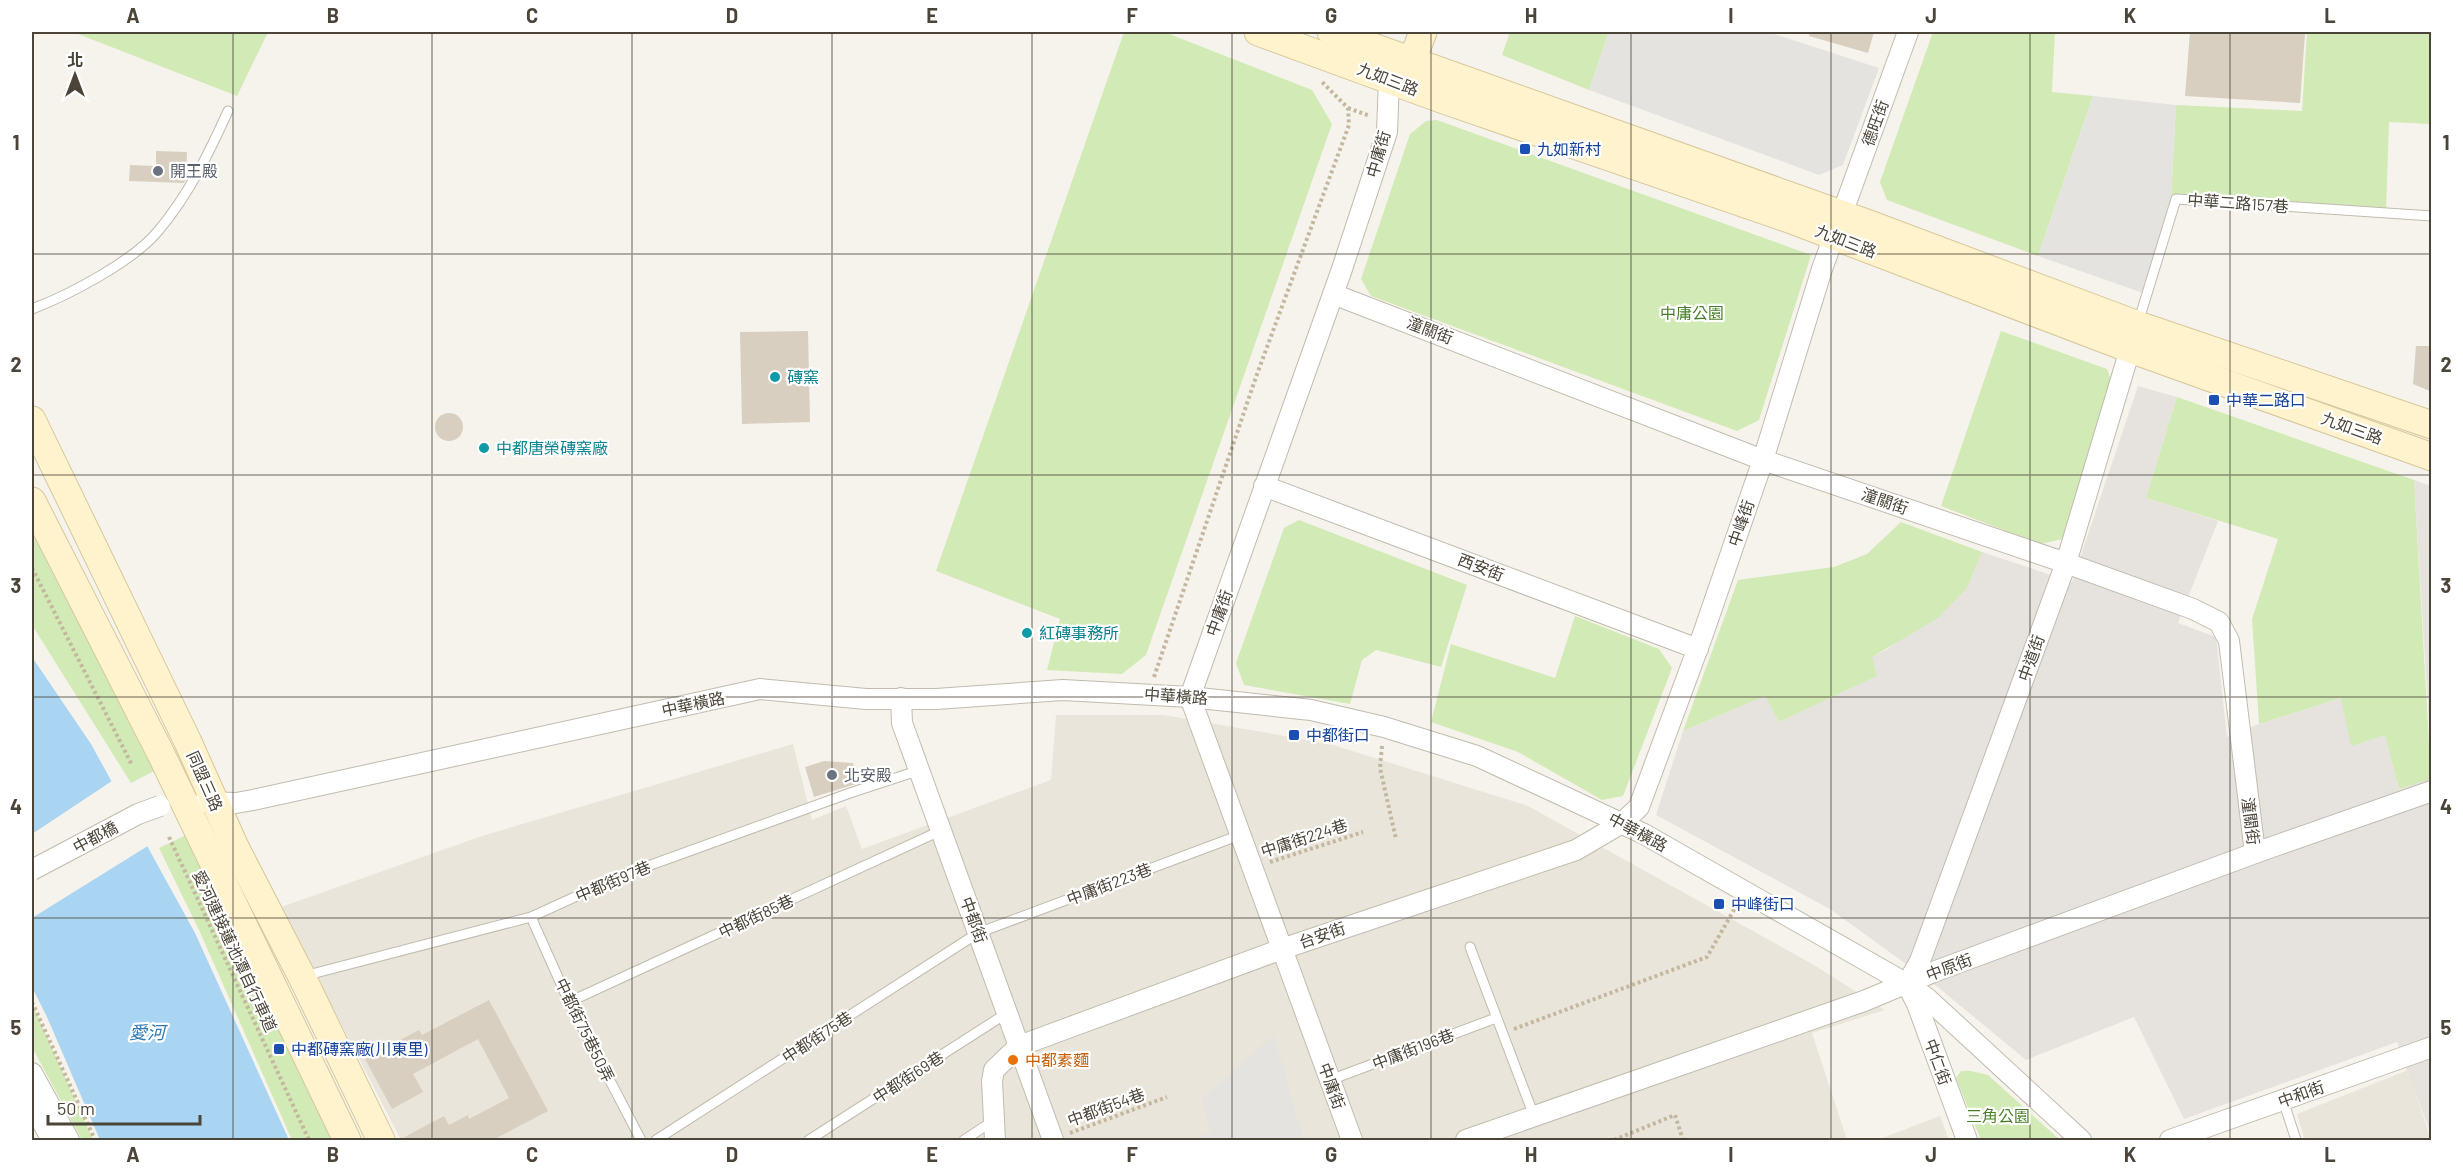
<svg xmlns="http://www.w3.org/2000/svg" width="2463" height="1172" font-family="Barlow,'Noto Sans TC',sans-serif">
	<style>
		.residential { fill: #eae5da }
		.industrial { fill: #e6e2dd }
		.green { fill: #d2eab5 }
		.parking { fill: #e5e3e0 }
		.water { fill: #a9d4f2 }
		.pier { fill: #f6f3ec }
		.building { fill: #d8cfc1 }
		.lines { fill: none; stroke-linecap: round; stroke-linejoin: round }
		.lane-casing { stroke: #c2bbae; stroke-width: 11 }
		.street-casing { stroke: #c2bbae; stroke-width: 22 }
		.secondary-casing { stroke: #d6c79b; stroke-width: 29 }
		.path { stroke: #c4b79f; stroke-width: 4; stroke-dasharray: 3 3; stroke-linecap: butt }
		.lane { stroke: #fff; stroke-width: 9 }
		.street { stroke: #fff; stroke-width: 20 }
		.secondary { stroke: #fff3cd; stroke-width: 27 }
		.street-bridge-casing { stroke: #c2bbae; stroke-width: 22; stroke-linecap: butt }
		.street-bridge { stroke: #fff; stroke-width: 20 }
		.grid { fill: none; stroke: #4b4439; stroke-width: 1.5; stroke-opacity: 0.55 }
		.transit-dot { fill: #1a4fb4; stroke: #fff; stroke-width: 2 }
		.worship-dot { fill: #6b7280; stroke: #fff; stroke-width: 2 }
		.culture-dot { fill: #0f9aa8; stroke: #fff; stroke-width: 2 }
		.food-dot { fill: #e8710a; stroke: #fff; stroke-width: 2 }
		.labels { text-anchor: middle; stroke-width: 4.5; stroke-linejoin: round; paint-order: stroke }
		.street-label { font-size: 16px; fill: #4b4439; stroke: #fff }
		.transit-label { font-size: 16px; fill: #164399; stroke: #fff; text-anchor: start }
		.worship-label { font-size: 16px; fill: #5b616d; stroke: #fff; text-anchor: start }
		.park-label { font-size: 16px; fill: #4a7f2a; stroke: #fff }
		.culture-label { font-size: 16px; fill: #0d838f; stroke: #fff; text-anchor: start }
		.food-label { font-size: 16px; fill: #c56008; stroke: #fff; text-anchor: start }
		.water-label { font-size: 18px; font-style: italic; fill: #2e7ab2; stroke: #fff }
		.neatline { fill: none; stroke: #4b4439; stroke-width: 2 }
		.grid-label { font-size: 20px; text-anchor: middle; font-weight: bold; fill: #4b4439 }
	</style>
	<rect width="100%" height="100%" fill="#f6f3ec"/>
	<g class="residential">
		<polygon points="1056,715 1164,715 1330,744 1528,806 1814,965 1885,1010 1812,1033 1847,1140 401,1140 281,907 482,836 793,744 812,820 846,806 862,849 1051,780"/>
		<polygon points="2408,1070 2431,1140 2305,1140 2297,1114"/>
		<polygon points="1940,1116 1949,1140 1877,1140"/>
	</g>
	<g class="industrial">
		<polygon points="2138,386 2177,397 2146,498 2218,521 2178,623 2216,637 2227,737 2259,724 2342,698 2351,745 2385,735 2399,789 2431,779 2431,1135 2397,1042 2184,1119 2134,1017 2026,1060 1939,988 1830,909 1656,815 1683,731 1765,696 1779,722 1877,676 1871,657 1886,650 1967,588 1982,552 2072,582"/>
		<polygon points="2414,480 2431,486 2431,757"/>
	</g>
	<g class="green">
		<polygon points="73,32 268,32 237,96"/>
		<polygon points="1124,32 1164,32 1312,90 1332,124 1146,655 1122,674 1047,670 1060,619 936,571"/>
		<polygon points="1510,32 1609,32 1589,90 1502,55"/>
		<polygon points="1933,32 2055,32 2052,92 2093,96 2038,256 1887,200 1880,182"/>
		<polygon points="2307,32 2431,32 2431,124 2389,122 2386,211 2171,197 2176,105 2302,111"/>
		<polygon points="1437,120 1811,255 1759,420 1737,431 1371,296 1361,279 1410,134 1426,121"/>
		<polygon points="2001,331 2107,369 2112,383 2063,539 2040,544 1941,506"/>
		<polygon points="2177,397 2414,480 2431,779 2399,789 2385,735 2351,746 2341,698 2259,724 2252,619 2278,539 2146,498"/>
		<polygon points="32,515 158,769 131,783 32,625"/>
		<polygon points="1299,520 1467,585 1441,667 1376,650 1362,660 1350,704 1244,685 1236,663 1284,528"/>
		<polygon points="1901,522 1982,552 1967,588 1938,618 1872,657 1877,676 1779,722 1765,696 1683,731 1738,580 1834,567 1867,554"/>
		<polygon points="1575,616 1659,649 1672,668 1623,796 1602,800 1518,752 1431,722 1451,644 1555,678"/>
		<polygon points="184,836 192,836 333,1140 292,1140 199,930 159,848"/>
		<polygon points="32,1004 89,1131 93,1140 82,1140 32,1047"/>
		<polygon points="1961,1071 1971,1071 1988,1075 2060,1140 1981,1140 1956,1078"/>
	</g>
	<g class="parking">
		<polygon points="1609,32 1768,32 1879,68 1843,165 1819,175 1589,90"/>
		<polygon points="2093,96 2176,105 2171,197 2143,293 2038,256"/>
		<polygon points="1274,1035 1303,1138 1296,1140 1191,1140 1211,1132 1201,1099"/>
	</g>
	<polygon class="water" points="32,657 91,744 195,933 289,1140 100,1140 47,1017 32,987"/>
	<polygon class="pier" points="115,779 151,844 32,918 32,834"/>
	<g class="building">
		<polygon points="1810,32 1874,32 1868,53 1809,36"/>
		<polygon points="2190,32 2305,34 2300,103 2185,96"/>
		<polygon points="156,151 187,152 186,179 184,183 129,181 130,165 156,166"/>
		<polygon points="808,331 810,422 742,424 740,332"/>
		<polygon points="2416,346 2432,346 2432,392 2413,384"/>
		<circle cx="449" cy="427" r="14"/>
		<polygon points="824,761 853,763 859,783 814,797 805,767"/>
		<polygon points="489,1000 548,1111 493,1140 399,1140 444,1116 449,1125 468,1115 469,1119 509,1098 478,1039 413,1074 423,1092 392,1109 365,1059 419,1030 422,1035"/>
	</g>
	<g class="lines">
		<g class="lane-casing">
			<g id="lane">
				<path d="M32,309C69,295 134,261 159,230C189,194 209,153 228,111"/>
				<polyline points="2138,323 2176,199 2432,216"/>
				<polyline points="531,917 569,1002 641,1140"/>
				<polyline points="1470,947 1534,1116"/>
				<polyline points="304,976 531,917 623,875 850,793 920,770"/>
				<polyline points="569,1002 942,830"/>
				<polyline points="1330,1080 1496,1018"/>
				<polyline points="2283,1100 2296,1140"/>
				<polyline points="656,1140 978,933 1240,835"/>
				<polyline points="809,1140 1007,1013"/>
				<polyline points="964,1140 993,1121"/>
			</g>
		</g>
		<g class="street-casing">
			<g id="street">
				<polyline points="1333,294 1763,460 2066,563 2193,609 2219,622 2229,641 2255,853"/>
				<polyline points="1264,486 1698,649"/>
				<polyline points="901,698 902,723 1053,1140"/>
				<polyline points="204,802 236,803 253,800 760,689 866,699 936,699 1063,690 1190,697 1311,710 1384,727 1477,756 1576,802 1644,834 1907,984 1928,999 2081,1140"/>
				<polyline points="32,1073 69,1140"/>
				<polyline points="32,1104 52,1140"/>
				<polyline points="995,1140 992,1081 994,1070 1019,1046 1282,949 1576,850 1622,823 1639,807 1703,634 1763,460 1822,269 1908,32"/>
				<polyline points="1352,1140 1190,697 1342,269 1387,132 1389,79"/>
				<polyline points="1466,1140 1864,1001 1936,971 2255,853 2432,791"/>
				<polyline points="1967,1140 1917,1004 1907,984 1920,961 2066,563 2134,336"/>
				<polyline points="2170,1140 2432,1047"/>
			</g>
		</g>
		<g class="secondary-casing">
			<g id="secondary">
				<polyline points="1258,32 1441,99 1789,219 2130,349 2432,457"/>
				<polyline points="1331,32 1869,224 2138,325 2432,425"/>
				<polyline points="1398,72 1412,61 1423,32"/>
				<polyline points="32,420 188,742 235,847 302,977 381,1140"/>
				<polyline points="32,501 161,754 347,1140"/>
			</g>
		</g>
		<g class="path">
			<polyline points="1348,108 1370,116"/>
			<polyline points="32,568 132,765"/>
			<polyline points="1154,677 1256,377 1349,125 1348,108 1321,81"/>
			<polyline points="1382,746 1380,768 1396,839"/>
			<polyline points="169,837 309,1140"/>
			<polyline points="1270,862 1363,832"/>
			<polyline points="32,1002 95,1140"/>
			<polyline points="1514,1029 1707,957 1735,908"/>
			<polyline points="1070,1133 1167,1097"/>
			<polyline points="1614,1140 1675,1115 1683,1140"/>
		</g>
		<use href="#lane" class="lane"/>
		<use href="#street" class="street"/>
		<use href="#secondary" class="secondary"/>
		<g class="street-bridge-casing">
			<polyline id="street-bridge" points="32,870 138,814 160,806"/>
		</g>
		<use href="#street-bridge" class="street-bridge"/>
	</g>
	<path class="grid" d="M233,32V1140M432,32V1140M632,32V1140M832,32V1140M1032,32V1140M1232,32V1140M1431,32V1140M1631,32V1140M1831,32V1140M2030,32V1140M2230,32V1140M32,254H2432M32,475H2432M32,697H2432M32,918H2432"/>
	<g class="transit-dot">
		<rect x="1519" y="143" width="12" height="12" rx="3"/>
		<rect x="2208" y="394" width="12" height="12" rx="3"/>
		<rect x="1288" y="729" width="12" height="12" rx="3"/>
		<rect x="1713" y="898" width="12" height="12" rx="3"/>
		<rect x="273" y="1043" width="12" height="12" rx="3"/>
	</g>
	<g class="worship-dot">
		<circle cx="158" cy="171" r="6"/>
		<circle cx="832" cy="775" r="6"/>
	</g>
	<g class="culture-dot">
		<circle cx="775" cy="377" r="6"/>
		<circle cx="484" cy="448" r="6"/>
		<circle cx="1027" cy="633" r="6"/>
	</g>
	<circle class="food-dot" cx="1013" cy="1060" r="6"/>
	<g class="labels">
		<g class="street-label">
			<text transform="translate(1388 79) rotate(21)" y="6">九如三路</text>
			<text transform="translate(1875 123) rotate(-70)" y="6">德旺街</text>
			<text transform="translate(1378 154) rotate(-74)" y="6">中庸街</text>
			<text transform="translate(2238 203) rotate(4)" y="6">中華二路157巷</text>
			<text transform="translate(1846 241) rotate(21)" y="6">九如三路</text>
			<text transform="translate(1430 330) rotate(21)" y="6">潼關街</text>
			<text transform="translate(2352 428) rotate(20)" y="6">九如三路</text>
			<text transform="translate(1885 501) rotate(19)" y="6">潼關街</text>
			<text transform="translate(1741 523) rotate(-71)" y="6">中峰街</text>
			<text transform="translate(1481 567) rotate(21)" y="6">西安街</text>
			<text transform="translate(1219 613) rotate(-70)" y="6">中庸街</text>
			<text transform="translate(2031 658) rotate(-70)" y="6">中道街</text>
			<text transform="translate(1176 696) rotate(4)" y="6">中華橫路</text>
			<text transform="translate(693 704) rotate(-12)" y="6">中華橫路</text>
			<text transform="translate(205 781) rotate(66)" y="6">同盟三路</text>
			<text transform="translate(2251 821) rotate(83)" y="6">潼關街</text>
			<text transform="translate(1638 832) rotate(28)" y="6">中華橫路</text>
			<text transform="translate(95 837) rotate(-28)" y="6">中都橋</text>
			<text transform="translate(1304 838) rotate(-18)" y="6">中庸街224巷</text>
			<text transform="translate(613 881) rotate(-23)" y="6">中都街97巷</text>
			<text transform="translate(1109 884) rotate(-21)" y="6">中庸街223巷</text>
			<text transform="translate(756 916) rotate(-25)" y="6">中都街85巷</text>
			<text transform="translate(974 920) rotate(70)" y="6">中都街</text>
			<text transform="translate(1322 935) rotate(-19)" y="6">台安街</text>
			<text transform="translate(235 951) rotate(65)" y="6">愛河連接蓮池潭自行車道</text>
			<text transform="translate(1949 967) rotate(-21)" y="6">中原街</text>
			<text transform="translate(585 1030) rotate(64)" y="6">中都街75巷50弄</text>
			<text transform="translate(817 1037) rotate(-33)" y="6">中都街75巷</text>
			<text transform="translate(1413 1049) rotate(-21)" y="6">中庸街196巷</text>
			<text transform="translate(1938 1062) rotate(70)" y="6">中仁街</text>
			<text transform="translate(908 1077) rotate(-33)" y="6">中都街69巷</text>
			<text transform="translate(1332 1086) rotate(70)" y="6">中庸街</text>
			<text transform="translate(2301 1094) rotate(-20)" y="6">中和街</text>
			<text transform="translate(1106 1107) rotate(-20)" y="6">中都街54巷</text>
		</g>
		<g class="transit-label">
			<text x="1537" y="155">九如新村</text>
			<text x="2226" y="406">中華二路口</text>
			<text x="1306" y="741">中都街口</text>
			<text x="1731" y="910">中峰街口</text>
			<text x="291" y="1055">中都磚窯廠(川東里)</text>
		</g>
		<g class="worship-label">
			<text x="170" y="177">開王殿</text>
			<text x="844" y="781">北安殿</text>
		</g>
		<g class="park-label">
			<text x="1692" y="319">中庸公園</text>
			<text x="1998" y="1122">三角公園</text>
		</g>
		<g class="culture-label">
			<text x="787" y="383">磚窯</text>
			<text x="496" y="454">中都唐榮磚窯廠</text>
			<text x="1039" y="639">紅磚事務所</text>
		</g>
		<g class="food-label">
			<text x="1025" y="1066">中都素麵</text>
		</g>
		<g class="water-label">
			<text x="147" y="1039">愛河</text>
		</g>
	</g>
	<rect width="2463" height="1172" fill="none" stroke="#ffffff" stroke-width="66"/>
	<g transform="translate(75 75)" stroke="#ffffff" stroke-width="4.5" paint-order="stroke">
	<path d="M0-4.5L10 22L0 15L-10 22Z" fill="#4b4439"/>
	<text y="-9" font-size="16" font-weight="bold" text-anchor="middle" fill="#4b4439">北</text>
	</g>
	<path d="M48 1115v9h152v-9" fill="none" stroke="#4b4439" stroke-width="3"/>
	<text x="57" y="1115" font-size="18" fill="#4b4439" stroke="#ffffff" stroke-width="4.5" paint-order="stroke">50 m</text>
	<rect x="33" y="33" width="2397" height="1106" class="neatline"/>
	<g class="grid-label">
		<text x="133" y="23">A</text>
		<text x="333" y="23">B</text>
		<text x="532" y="23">C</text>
		<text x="732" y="23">D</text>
		<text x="932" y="23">E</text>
		<text x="1132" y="23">F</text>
		<text x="1331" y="23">G</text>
		<text x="1531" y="23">H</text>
		<text x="1731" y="23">I</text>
		<text x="1931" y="23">J</text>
		<text x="2130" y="23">K</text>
		<text x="2330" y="23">L</text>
		<text x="16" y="150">1</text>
		<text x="2446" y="150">1</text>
		<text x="16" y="372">2</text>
		<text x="2446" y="372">2</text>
		<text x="16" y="593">3</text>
		<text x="2446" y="593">3</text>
		<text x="16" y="814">4</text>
		<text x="2446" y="814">4</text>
		<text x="16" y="1035">5</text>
		<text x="2446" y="1035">5</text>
		<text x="133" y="1162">A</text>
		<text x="333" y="1162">B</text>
		<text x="532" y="1162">C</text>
		<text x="732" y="1162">D</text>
		<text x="932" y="1162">E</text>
		<text x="1132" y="1162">F</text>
		<text x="1331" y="1162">G</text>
		<text x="1531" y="1162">H</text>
		<text x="1731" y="1162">I</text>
		<text x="1931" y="1162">J</text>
		<text x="2130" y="1162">K</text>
		<text x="2330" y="1162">L</text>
	</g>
</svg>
